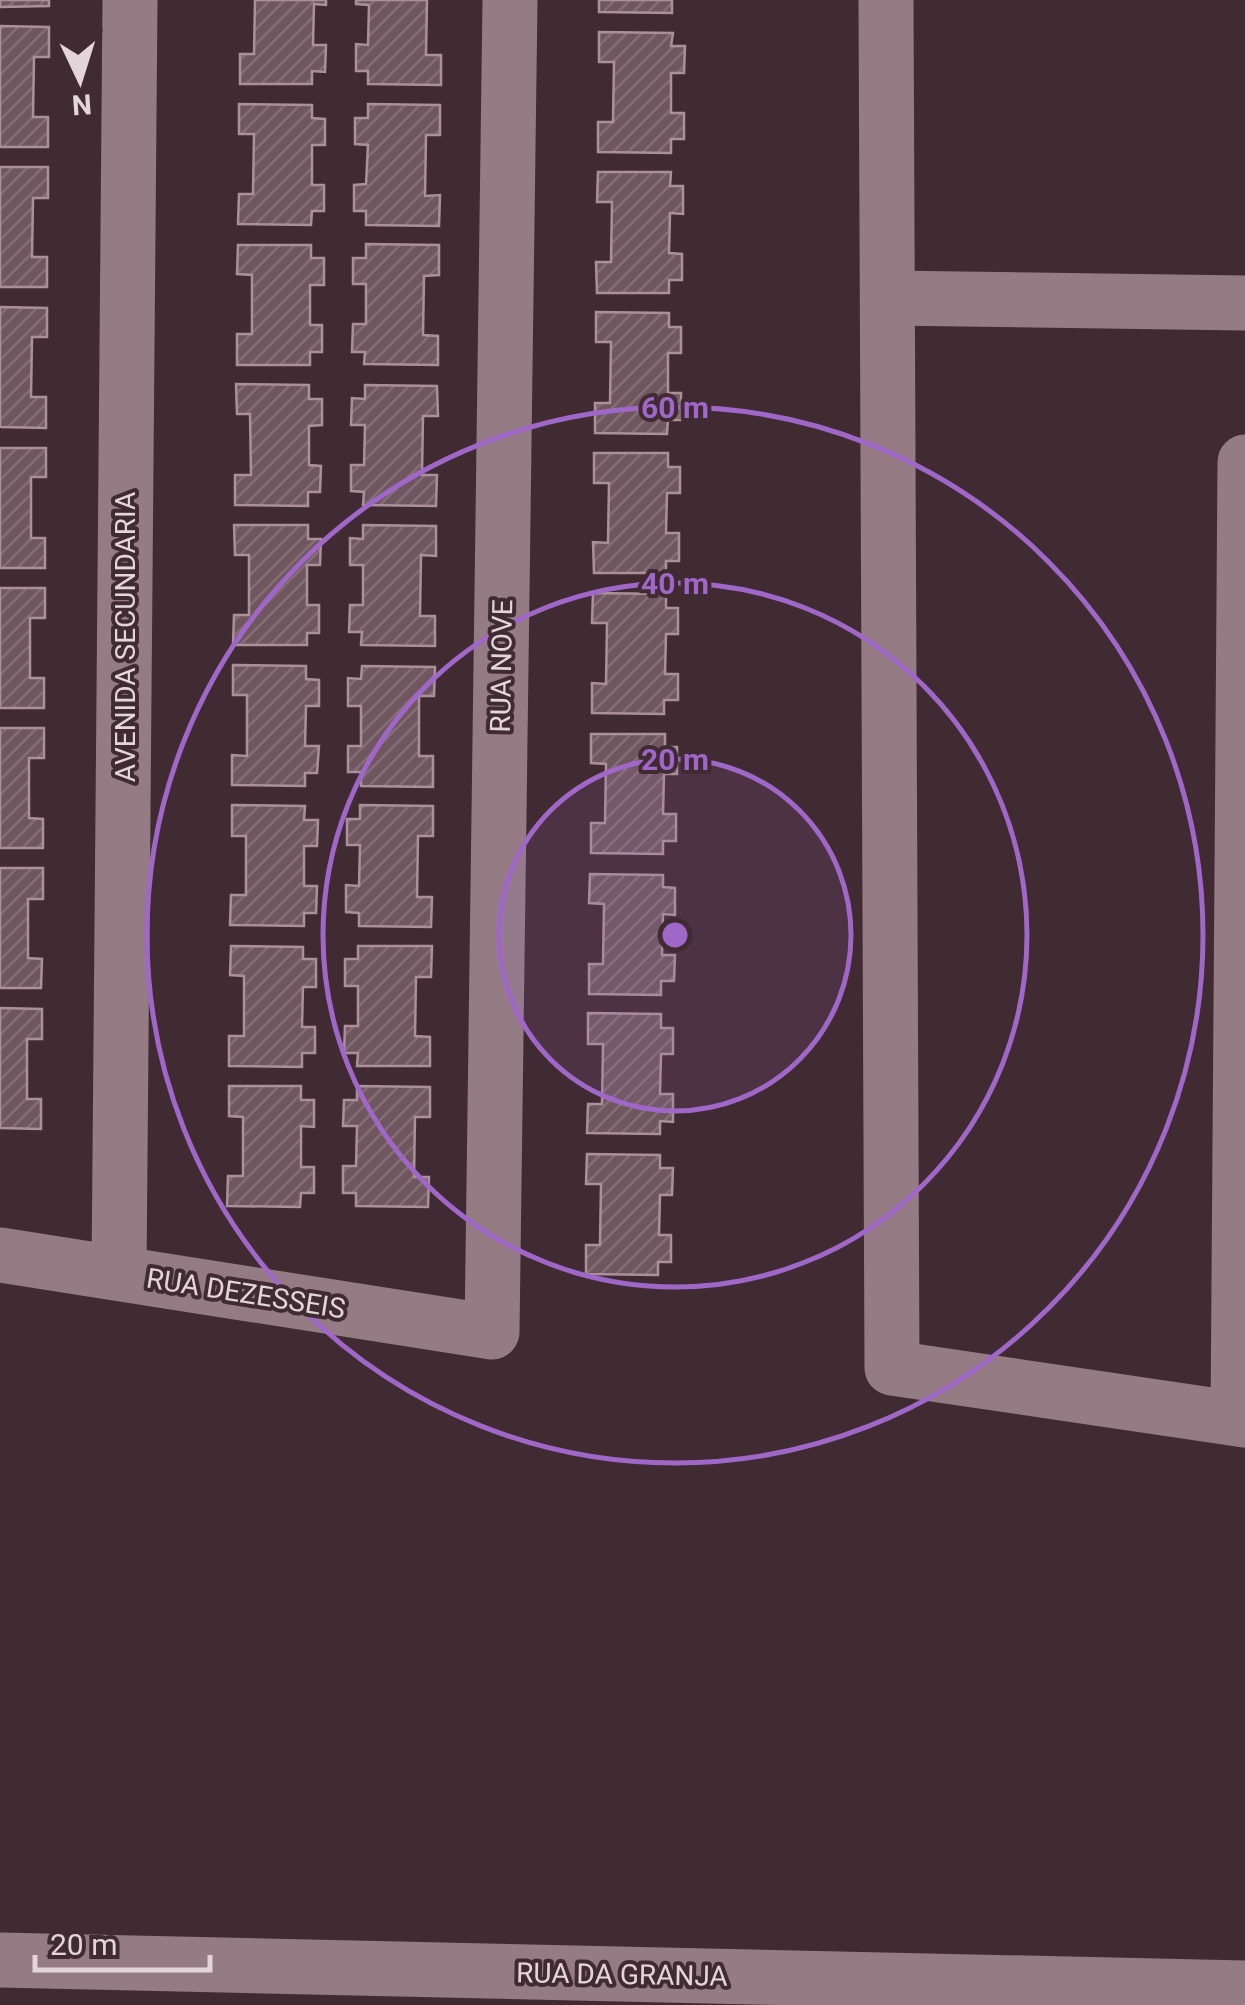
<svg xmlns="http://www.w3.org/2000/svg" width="1245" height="2005" font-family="Roboto,sans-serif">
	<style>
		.building { fill: url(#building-hatch); stroke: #ab9099; stroke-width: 2.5 }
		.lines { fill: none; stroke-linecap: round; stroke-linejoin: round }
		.street { stroke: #957b84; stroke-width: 55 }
		.ring { fill: none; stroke: #9f67c8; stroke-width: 5 }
		.labels { text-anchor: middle; stroke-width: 8; stroke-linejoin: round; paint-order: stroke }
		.street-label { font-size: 28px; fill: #e3d5d9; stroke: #412b32 }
		.centre { fill: #9f67c8; stroke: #412b32; stroke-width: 5 }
		.ring-label { font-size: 30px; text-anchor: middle; font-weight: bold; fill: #9f67c8; stroke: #412b32; stroke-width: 8; stroke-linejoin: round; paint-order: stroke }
	</style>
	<defs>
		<pattern id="building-hatch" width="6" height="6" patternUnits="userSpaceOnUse" patternTransform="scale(2.5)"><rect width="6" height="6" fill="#70575f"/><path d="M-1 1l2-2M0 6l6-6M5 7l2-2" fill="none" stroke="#846e75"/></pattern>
	</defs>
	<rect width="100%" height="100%" fill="#412b32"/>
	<g class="building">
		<polygon points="0,0 49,0 49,6 0,7"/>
		<polygon points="255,0 326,0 326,5 314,4 313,45 326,45 325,72 312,71 312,84 240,84 240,54 254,54"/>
		<polygon points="356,0 427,0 426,55 441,55 441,85 368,84 368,71 356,71 356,44 368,45 369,5 356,4"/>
		<polygon points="599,0 672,0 672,13 599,12"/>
		<polygon points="0,26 49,27 49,57 34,57 33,117 48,117 48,147 0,147"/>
		<polygon points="599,32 673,33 671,46 685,46 684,73 671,73 671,113 684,113 684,139 671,139 671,153 598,152 598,122 613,122 614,62 599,62"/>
		<polygon points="239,104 312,105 312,118 325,119 325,145 312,145 312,185 324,185 324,211 312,211 311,225 238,224 239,194 253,194 254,134 239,134"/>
		<polygon points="368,104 440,105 440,135 426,135 425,196 440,195 439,226 366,225 366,211 354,211 354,185 366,184 368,145 355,144 355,118 368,118"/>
		<polygon points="0,167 48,167 48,198 33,198 32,257 47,257 47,287 0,287"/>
		<polygon points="598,172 671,172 670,186 683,186 683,214 670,213 669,253 682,254 682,280 669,280 669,293 597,293 596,262 611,262 612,202 597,202"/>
		<polygon points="366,244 439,245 439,275 424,276 423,335 438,336 438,365 364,364 365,352 352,352 353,324 366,324 366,284 353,284 353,258 366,258"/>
		<polygon points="238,245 311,245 311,258 324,258 324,285 310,285 310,325 322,325 322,352 310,352 310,365 237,365 237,334 252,334 252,275 237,274"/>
		<polygon points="0,307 47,308 47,337 32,337 31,397 46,397 46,428 0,427"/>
		<polygon points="596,312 669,313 669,327 681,327 681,353 668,353 668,393 681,393 681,420 668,420 667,434 595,433 595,403 610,403 611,342 596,342"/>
		<polygon points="236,384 309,385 309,399 322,399 322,425 309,426 309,465 321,466 320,492 308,492 308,506 235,505 235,475 251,475 250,414 237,414"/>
		<polygon points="365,385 437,386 438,416 423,416 422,475 437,475 436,506 363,505 364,492 351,491 351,465 364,465 365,425 351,425 352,398 365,399"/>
		<polygon points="0,448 46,448 46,477 31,477 31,538 45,538 45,568 0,568"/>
		<polygon points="594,453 668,453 668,467 680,467 680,493 667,493 666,533 679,533 679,561 666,561 666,573 594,573 593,542 608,543 609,483 594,483"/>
		<polygon points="234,525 308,525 308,539 321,539 320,565 307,565 307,605 319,605 319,633 307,633 307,645 233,645 234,615 249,615 249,555 235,555"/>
		<polygon points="363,525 436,526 436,556 421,555 420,616 435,616 435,646 361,645 362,632 349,632 350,605 363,605 363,565 350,565 350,538 363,539"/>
		<polygon points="0,588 45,588 45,618 30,618 30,678 44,678 44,708 0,708"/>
		<polygon points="593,593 666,594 666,608 678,608 678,634 666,634 665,674 678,674 678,700 664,700 664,714 592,713 592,683 606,684 607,623 592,623"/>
		<polygon points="233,665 306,666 306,679 319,680 319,706 306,706 305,746 319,746 317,773 305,773 305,786 232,785 232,755 247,756 247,695 233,695"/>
		<polygon points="362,666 435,667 434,696 419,696 419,756 433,756 433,787 361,786 361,772 348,772 348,746 361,746 361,706 348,706 348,678 361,679"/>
		<polygon points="0,728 44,728 44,758 29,758 29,818 43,819 43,848 0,848"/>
		<polygon points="591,734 665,734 665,747 677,747 677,774 664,774 663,814 676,814 676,841 663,841 663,854 591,853 591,823 605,823 606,764 591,763"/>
		<polygon points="232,805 305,806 304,820 318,820 317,846 304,846 304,886 317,886 316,913 304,913 304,926 230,925 231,895 246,895 246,836 232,836"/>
		<polygon points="360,805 433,806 433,836 418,836 417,897 432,897 431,927 359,926 359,913 346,912 346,885 359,886 360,845 347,845 347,819 360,819"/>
		<polygon points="0,868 43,868 43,899 28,899 28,958 42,959 41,988 0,988"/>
		<polygon points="590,874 663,875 663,887 675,888 675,915 663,914 662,955 675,955 674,981 661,981 661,995 589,994 589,964 603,964 604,904 589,903"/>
		<polygon points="231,946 303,947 303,959 316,959 316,987 303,987 302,1027 315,1027 315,1053 302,1053 302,1067 229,1066 229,1036 244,1036 244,976 230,975"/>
		<polygon points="358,946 432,946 431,977 416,977 415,1036 430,1037 430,1066 357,1066 358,1053 344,1053 345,1026 358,1026 358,986 345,986 345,959 358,959"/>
		<polygon points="0,1008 42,1009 42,1039 27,1039 27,1099 41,1099 41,1129 0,1128"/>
		<polygon points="588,1013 661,1014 661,1028 673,1028 673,1054 661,1054 660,1094 673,1094 673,1122 660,1121 660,1134 587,1133 588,1104 602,1104 603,1044 588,1044"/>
		<polygon points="229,1086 301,1086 301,1100 314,1100 314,1127 301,1126 301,1167 314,1167 314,1193 301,1193 300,1207 227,1206 228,1176 243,1176 243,1117 229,1116"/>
		<polygon points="357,1086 430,1087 430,1117 415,1117 414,1177 429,1177 428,1207 356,1206 356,1193 343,1193 343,1166 356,1166 357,1126 343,1126 344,1100 357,1100"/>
		<polygon points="587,1154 660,1155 660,1168 673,1168 672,1195 660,1195 659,1235 671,1235 671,1262 658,1262 658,1275 586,1274 586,1245 600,1245 601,1184 586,1184"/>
	</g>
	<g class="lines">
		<g class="street">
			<polyline points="886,0 892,1368 1245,1420"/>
			<polyline points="888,298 1245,303"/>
			<polyline points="0,1255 492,1332 510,0"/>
			<polyline points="119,1273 130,0"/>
			<polyline points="1238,1419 1245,462"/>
			<polyline points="0,1960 1245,1988"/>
		</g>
	</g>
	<circle cx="675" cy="935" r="176" fill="#9f67c8" fill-opacity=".12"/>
	<g class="ring">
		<circle cx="675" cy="935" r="176"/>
		<circle cx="675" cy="935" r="352"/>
		<circle cx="675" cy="935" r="528"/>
	</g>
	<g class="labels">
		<g class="street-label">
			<text transform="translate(125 637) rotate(-90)" y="10">AVENIDA SECUNDARIA</text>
			<text transform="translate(501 666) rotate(-89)" y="10">RUA NOVE</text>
			<text transform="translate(246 1293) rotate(9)" y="10">RUA DEZESSEIS</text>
			<text transform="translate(622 1974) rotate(1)" y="10">RUA DA GRANJA</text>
		</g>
	</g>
	<circle cx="675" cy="935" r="15" class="centre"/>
	<g class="ring-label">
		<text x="675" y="418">60 m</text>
		<text x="675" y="594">40 m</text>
		<text x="675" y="770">20 m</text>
	</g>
	<g transform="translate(80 80) rotate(176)" stroke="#412b32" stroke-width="8" paint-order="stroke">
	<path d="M0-8L18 38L0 25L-18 38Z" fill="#e3d5d9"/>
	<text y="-15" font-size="28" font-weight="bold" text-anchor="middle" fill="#e3d5d9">N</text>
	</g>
	<path d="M35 1955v15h175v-15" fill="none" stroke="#e3d5d9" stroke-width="5"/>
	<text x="50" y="1955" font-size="30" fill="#e3d5d9" stroke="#412b32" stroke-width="8" paint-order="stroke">20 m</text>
</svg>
